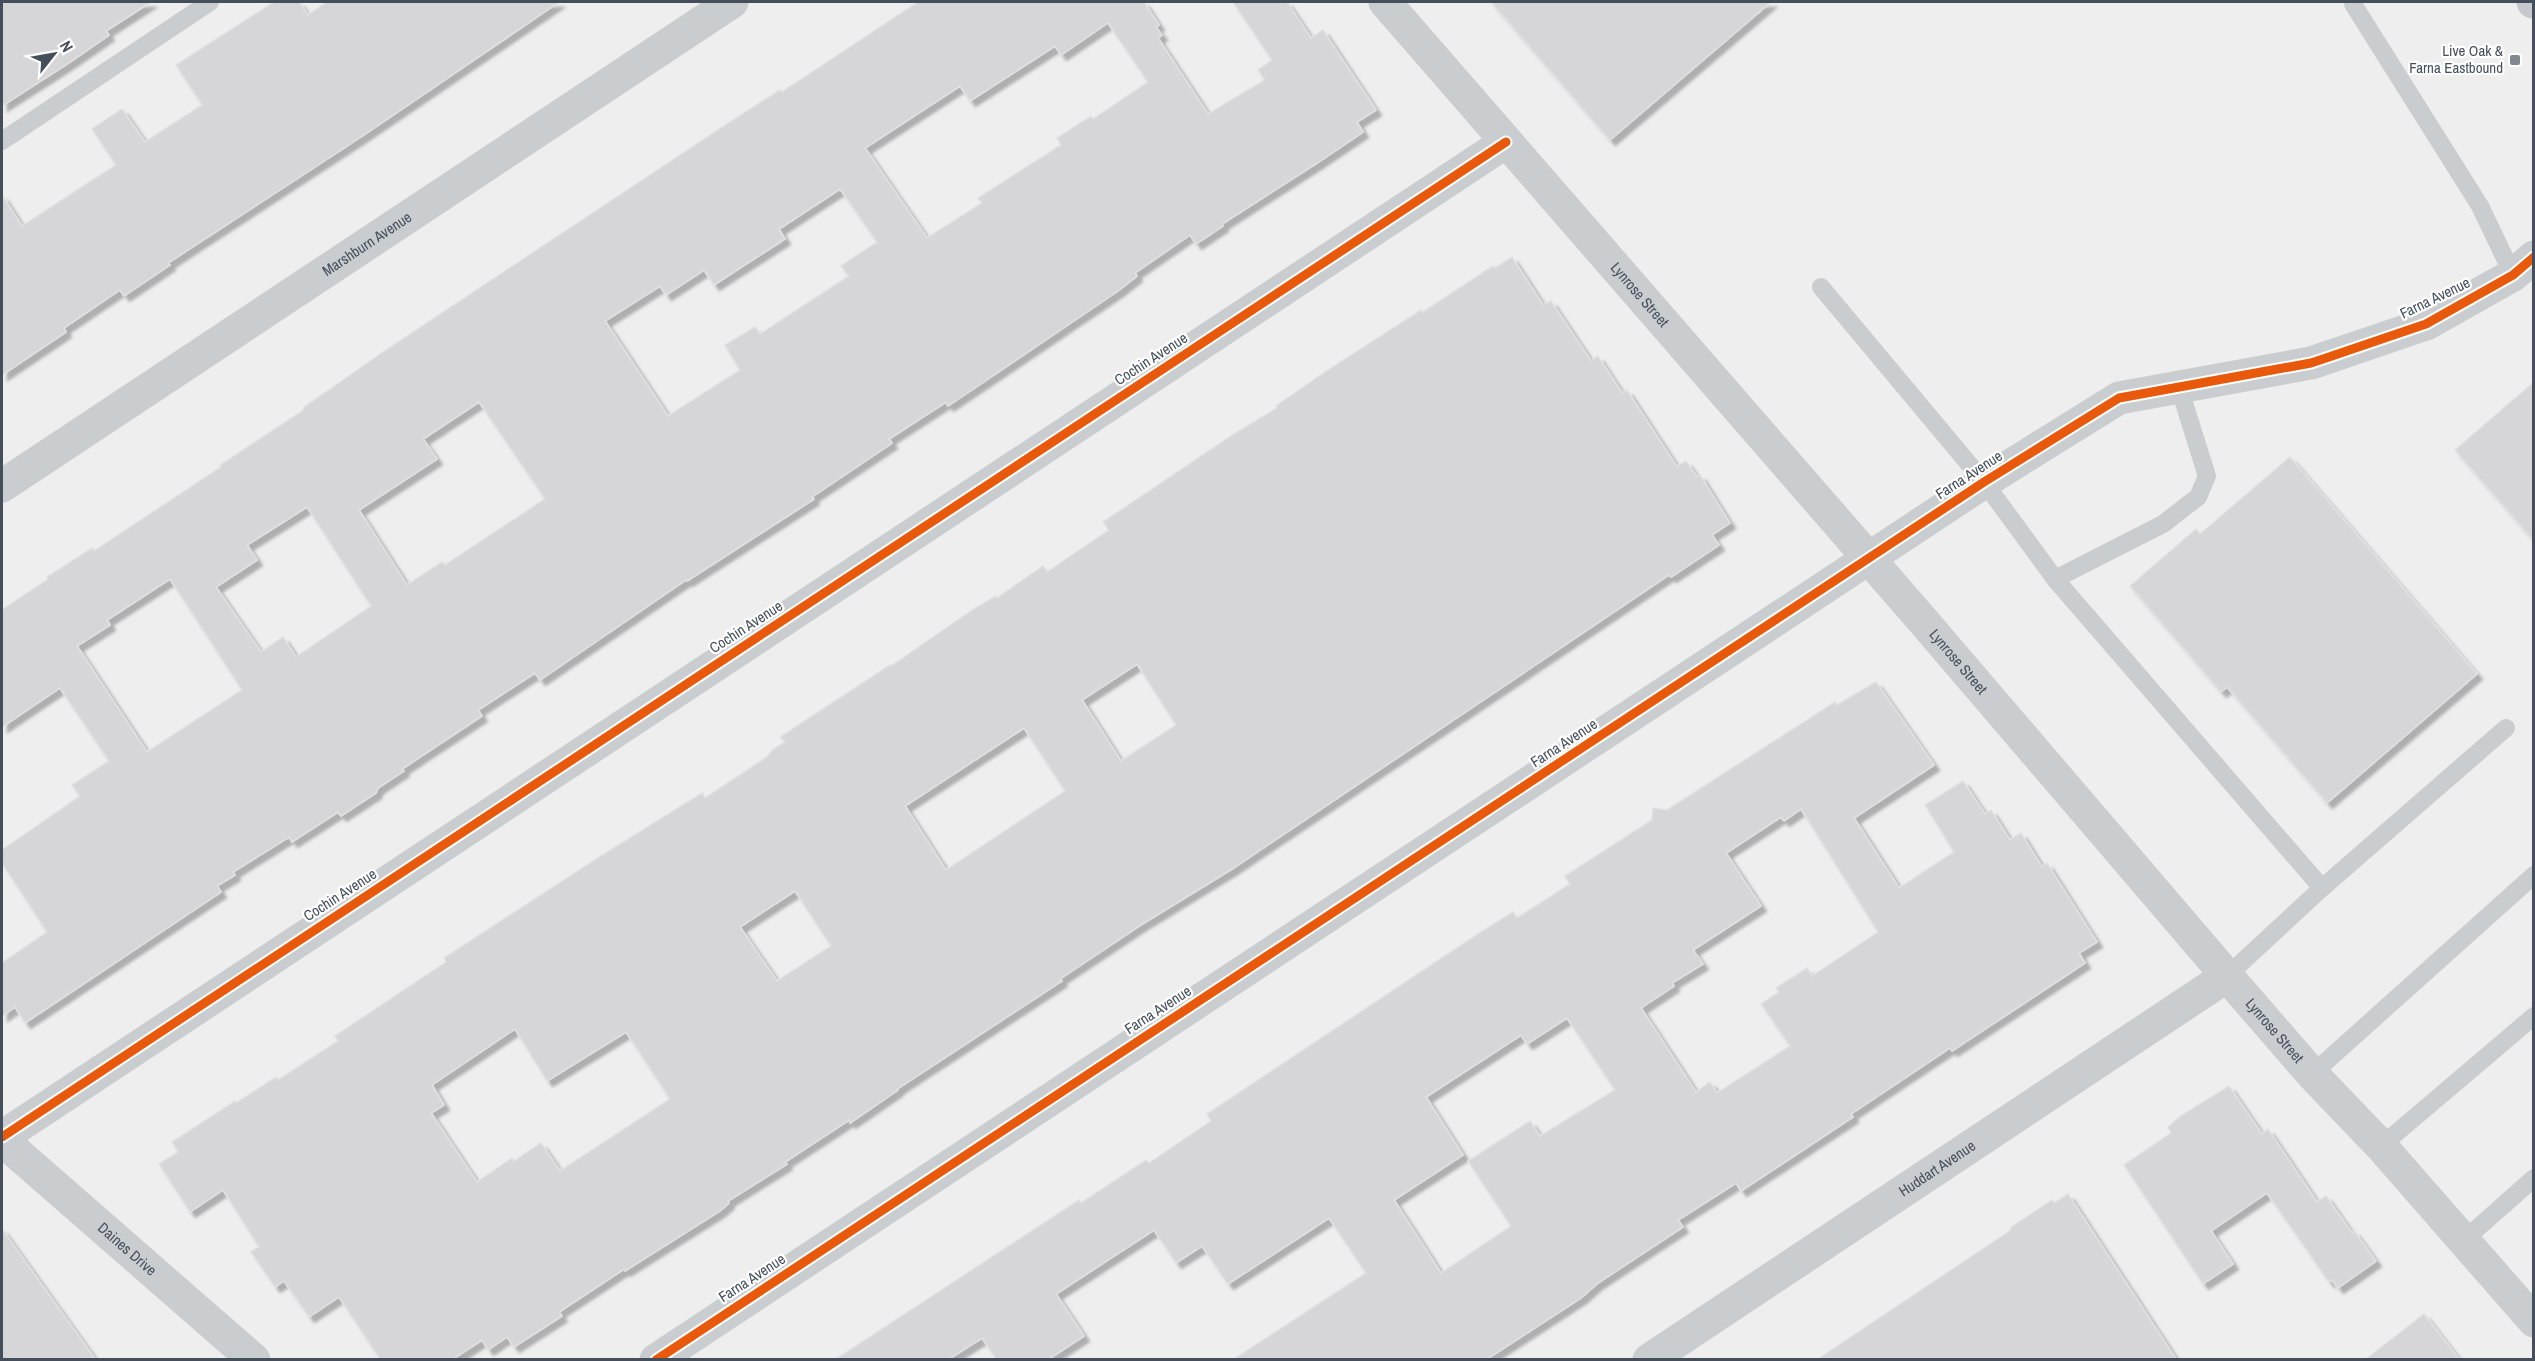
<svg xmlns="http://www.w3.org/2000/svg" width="2535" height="1361" font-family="'Archivo Narrow',sans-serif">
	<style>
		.building { fill: #d6d6d9; stroke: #e0e0e1; stroke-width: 1.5; fill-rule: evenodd; filter: url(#shadow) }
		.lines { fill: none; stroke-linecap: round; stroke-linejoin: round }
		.lane { stroke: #cacdd0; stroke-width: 18 }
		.street { stroke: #cacdd0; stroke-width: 33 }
		.primary { stroke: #c5c9ce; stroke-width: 33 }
		.cycleway-casing { stroke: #fff; stroke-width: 13 }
		.cycleway { stroke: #e8590c; stroke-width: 9 }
		.poi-dot { fill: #80878f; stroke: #fff; stroke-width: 2 }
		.labels { text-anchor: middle; stroke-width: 4.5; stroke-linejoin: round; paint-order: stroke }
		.poi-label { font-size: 15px; fill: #454f5c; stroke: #fff; text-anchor: end }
		.street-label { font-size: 15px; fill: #454f5c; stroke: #fff }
	</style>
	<defs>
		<filter id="shadow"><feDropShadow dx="5.5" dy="5.5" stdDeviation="1.5" flood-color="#0004"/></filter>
	</defs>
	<rect width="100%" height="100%" fill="#efeeee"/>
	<g class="building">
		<polygon points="2,2 151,2 106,31 109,35 69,63 2,106"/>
		<polygon points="274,2 299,2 308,15 327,2 559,2 364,135 168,263 170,265 124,296 120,290 64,328 66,332 2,375 2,195 22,226 116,165 92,129 122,109 145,142 202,105 176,65"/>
		<path d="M918,2H1144L1159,25L1156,27L1162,35L1158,38L1208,114L1265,80L1258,70L1272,60L1233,2H1287L1311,38L1323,30L1376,110L1357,122L1363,132L1317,163L1222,224L1223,226L1196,244L1190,235L1135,273L1137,276L1118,291L1031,350L948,406L946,402L889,439L892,443L812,497L814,499L687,581L686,580L540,680L535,673L478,710L482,716L402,769L404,771L378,788L376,793L341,816L338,812L292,842L289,837L233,872L235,875L217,886L221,892L25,1023L15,1007L2,1016V963L47,932L2,863V850L80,796L72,785L109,761L60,688L2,727V610L48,579L47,577L92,548L94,551L221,467L220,465L304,410L303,408L386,350L733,120L780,90L782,92ZM1108,23L1148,82L1093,119L1091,116L1057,138L1061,145L978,198L982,203L927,238L865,148L960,86L970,101L1055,46L1061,55ZM840,189L877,242L841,266L849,276L760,334L755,327L725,345L740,370L668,416L605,321L660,286L666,295L704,270L714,285L785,239L779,229ZM479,402L545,499L445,565L442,562L407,585L359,510L437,459L423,439ZM307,507L371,606L296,657L283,637L261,652L216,587L257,560L247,545ZM170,579L242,690L147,752L77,646L110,625L107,620Z"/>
		<polygon points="1491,2 1771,2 1610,140"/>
		<path d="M1512,257L1543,305L1551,301L1591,361L1598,356L1622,393L1627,390L1677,467L1686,461L1697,477L1700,475L1730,523L1712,535L1719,545L1671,577L1669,575L1232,869L1144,923L1060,979L1062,981L897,1089L898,1090L850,1123L849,1120L785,1162L787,1164L728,1201L729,1203L720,1211L625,1271L624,1269L559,1312L562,1316L514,1347L507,1337L488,1350L482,1340L453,1359H380L339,1297L309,1317L284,1281L275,1287L251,1252L259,1247L223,1190L190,1212L159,1164L178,1152L172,1142L235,1101L236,1103L276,1077L278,1080L338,1041L335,1036L446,962L444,958L601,856L702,793L705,798L767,757L772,750L785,742L780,737L890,665L891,666L974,609L996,596L997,598L1043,566L1047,572L1109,530L1103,522L1234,434L1277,408L1276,406L1328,370L1421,310L1423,312L1493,266L1495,268ZM1137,664L1176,725L1121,761L1082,700ZM1024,728L1065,791L946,870L905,806ZM795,891L831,946L777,981L740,927ZM515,1029L547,1081L626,1032L670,1099L560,1171L541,1143L514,1161L512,1158L477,1182L431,1113L444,1105L432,1085Z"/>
		<polygon points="2534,382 2534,541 2455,450"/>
		<polygon points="2290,457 2477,674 2327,803 2227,687 2221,692 2130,586 2196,529 2200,534"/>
		<path d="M1876,682L1934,765L1854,818L1899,888L1954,852L1925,805L1963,781L1985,814L1991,810L2010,840L2021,833L2042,867L2047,863L2097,942L2079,953L2085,963L1952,1051L1950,1048L1851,1114L1853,1117L1741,1191L1736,1183L1678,1220L1683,1227L1598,1283L1581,1298L1487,1359H1234L1366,1273L1329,1218L1228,1284L1202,1246L1176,1263L1154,1230L1056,1294L1084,1336L1049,1359H996L982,1338L949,1359H836L1079,1200L1081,1203L1146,1160L1149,1163L1211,1121L1207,1114L1481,932L1513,912L1517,918L1570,884L1565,876L1652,820L1653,808L1667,810L1835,702L1837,705ZM1801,809L1878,932L1812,976L1807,968L1776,988L1779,992L1761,1004L1790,1046L1717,1093L1710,1082L1696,1092L1641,1008L1674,986L1672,983L1703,964L1693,950L1761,906L1726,853L1781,817L1784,821ZM1567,1018L1615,1090L1540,1136L1530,1121L1468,1161L1511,1226L1441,1273L1394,1200L1463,1155L1426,1097L1521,1035L1527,1044Z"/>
		<polygon points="2229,1086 2262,1134 2268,1129 2317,1202 2326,1196 2352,1233 2354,1231 2376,1261 2338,1288 2332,1280 2329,1282 2267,1193 2211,1231 2233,1264 2203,1284 2124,1165 2171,1133 2168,1127 2182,1115"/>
		<polygon points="2068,1194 2176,1359 1818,1359 2011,1230 2010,1228 2052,1200 2054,1203"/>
		<polygon points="2,1229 95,1359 2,1359"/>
		<polygon points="2424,1314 2459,1359 2366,1359"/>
	</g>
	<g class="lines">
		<g class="lane">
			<polyline points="2353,4 2480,206 2513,275"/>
			<polyline points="2,141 210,2"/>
			<polyline points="1821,287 1984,482 2055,579 2322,888"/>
			<polyline points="2055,579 2163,524 2198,497 2207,476 2179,387"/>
			<polyline points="2227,976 2322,888 2506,728"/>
			<polyline points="2312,1074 2534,875"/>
			<polyline points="2381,1146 2534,1016"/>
			<polyline points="2464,1240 2534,1178"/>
		</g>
		<g class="street">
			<path id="s1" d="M1385,2L1924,622L2227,976L2312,1074L2381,1146L2534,1321"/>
			<path id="s2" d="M2,486L732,2"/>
			<polyline points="2,1137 1506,142"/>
			<path id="s3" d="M2,1140L254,1360"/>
			<polyline points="656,1360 1984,482 2119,398 2311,363 2326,358 2426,324 2513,275 2534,257"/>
			<path id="s4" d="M1649,1360L2227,976"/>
		</g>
		<polyline class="primary" points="2533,2 2534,2"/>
		<g class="cycleway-casing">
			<g id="cycleway">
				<polyline points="2,1137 1506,142"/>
				<polyline points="656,1360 1984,482 2119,398 2311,363 2326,358 2426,324 2513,275 2534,257"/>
			</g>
		</g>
		<use href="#cycleway" class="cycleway"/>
	</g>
	<rect class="poi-dot" x="2509" y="54" width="12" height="12" rx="3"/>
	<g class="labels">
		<g class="poi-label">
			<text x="2503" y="56">Live Oak &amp;<tspan x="2503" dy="17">Farna Eastbound</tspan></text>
		</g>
		<g class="street-label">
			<text dy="5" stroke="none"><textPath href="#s2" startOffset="438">Marshburn Avenue</textPath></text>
			<text dy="5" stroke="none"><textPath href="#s1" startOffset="388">Lynrose Street</textPath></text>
			<text transform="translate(2435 298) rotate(-26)" y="5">Farna Avenue</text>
			<text transform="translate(1151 359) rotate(-33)" y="5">Cochin Avenue</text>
			<text transform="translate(1969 475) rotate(-33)" y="5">Farna Avenue</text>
			<text transform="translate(746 627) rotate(-33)" y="5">Cochin Avenue</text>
			<text dy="5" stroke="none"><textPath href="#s1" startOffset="874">Lynrose Street</textPath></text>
			<text transform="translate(1564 743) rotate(-33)" y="5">Farna Avenue</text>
			<text transform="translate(340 895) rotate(-33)" y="5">Cochin Avenue</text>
			<text transform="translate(1158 1010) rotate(-33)" y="5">Farna Avenue</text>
			<text dy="5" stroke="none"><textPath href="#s1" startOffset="1360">Lynrose Street</textPath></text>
			<text dy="5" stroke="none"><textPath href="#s4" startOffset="346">Huddart Avenue</textPath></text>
			<text dy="5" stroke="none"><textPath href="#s3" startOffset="166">Daines Drive</textPath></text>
			<text transform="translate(752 1278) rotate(-33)" y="5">Farna Avenue</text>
		</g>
	</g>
	<rect width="2535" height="1361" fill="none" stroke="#454f5c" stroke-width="6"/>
	<g transform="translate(54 54) rotate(59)" stroke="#ffffff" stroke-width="4.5" paint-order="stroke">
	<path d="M0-4.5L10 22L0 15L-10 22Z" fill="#454f5c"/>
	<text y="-9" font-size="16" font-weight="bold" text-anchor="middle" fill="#454f5c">N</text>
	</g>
</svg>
